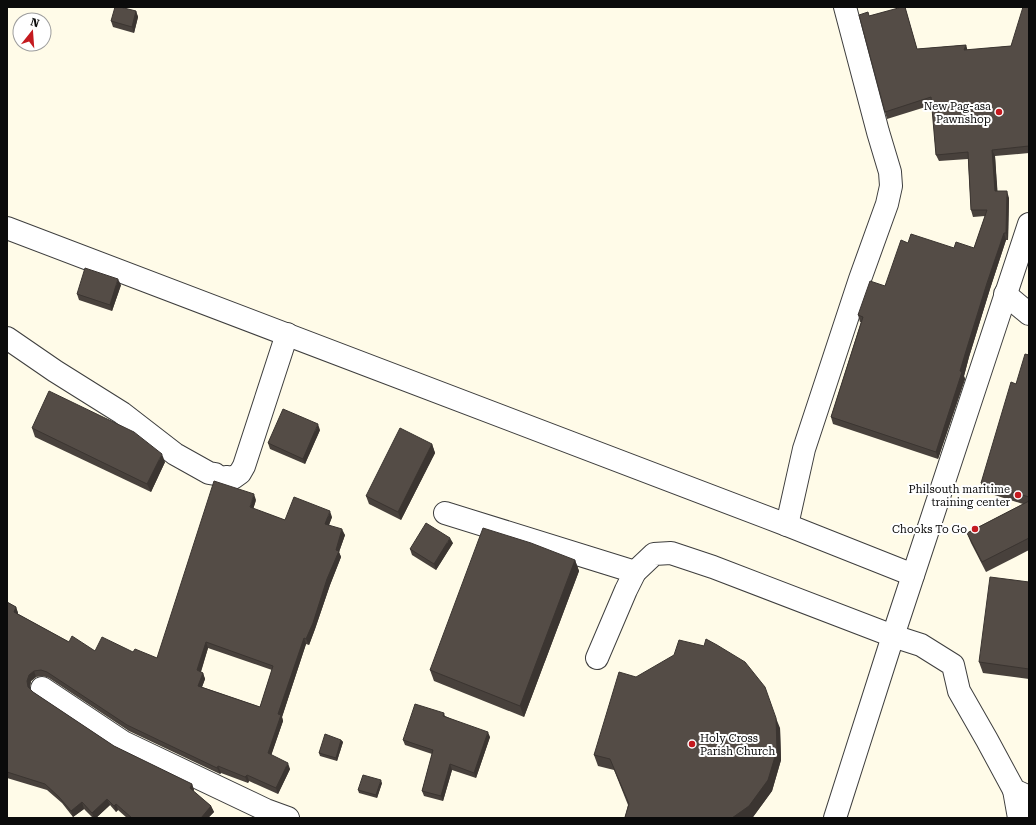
<svg xmlns="http://www.w3.org/2000/svg" width="1036" height="825" font-family="'Roboto Serif',serif">
	<style>
		.lines { fill: none; stroke-linecap: round; stroke-linejoin: round }
		.minor-casing { stroke: #3e3e3e; stroke-width: 24 }
		.minor { stroke: #fff; stroke-width: 22 }
		.wall { fill: #48413c; fill-rule: evenodd }
		.shaded-wall { fill: #3b3531 }
		.building { fill: #544c46; stroke: #3b3531; fill-rule: evenodd }
		.poi-dot { fill: #c41a1f; stroke: #fff; stroke-width: 1.5 }
		.labels { text-anchor: middle; stroke-width: 4; stroke-linejoin: round; paint-order: stroke }
		.poi-label { font-size: 11px; fill: #0b0b0b; stroke: #fff; text-anchor: end }
	</style>
	<rect width="100%" height="100%" fill="#fffbe8"/>
	<g class="lines">
		<g class="minor-casing">
			<g id="minor">
				<polyline points="7,228 787,525 913,575"/>
				<polyline points="1005,294 1029,314"/>
				<polyline points="7,338 55,371 122,413 175,454 209,473 215,474"/>
				<polyline points="226,477 233,478 240,473 244,466 287,334"/>
				<polyline points="445,513 635,572"/>
				<polyline points="787,525 804,449 860,279 887,204 891,186 890,172 878,132 845,7"/>
				<polyline points="597,658 626,590 635,572 654,554 671,553 713,567 893,636 921,645 953,665 959,691 987,740 1014,790 1029,797"/>
				<polyline points="42,688 123,742 266,810 288,818"/>
				<polyline points="1014,790 1019,818"/>
				<polyline points="835,818 893,636 1029,224"/>
			</g>
		</g>
		<use href="#minor" class="minor"/>
	</g>
	<g class="wall">
		<polygon points="905,7 917,49 966,45 967,50 1011,46 1029,7 1029,153 995,156 997,191 1009,198 1008,240 1006,240 990,289 969,357 964,376 965,379 938,459 833,424 831,417 861,322 860,322 858,315 885,286 908,243 954,248 974,248 985,216 973,217 971,210 968,159 939,161 936,155 932,105 887,119 885,112 869,16"/>
		<polygon points="136,11 138,17 134,33 113,27 111,21"/>
		<polygon points="121,285 112,311 79,300 77,294"/>
		<polygon points="1029,355 1029,550 986,572 971,543 967,533 1023,504 985,492 981,483 1016,384"/>
		<polygon points="32,428 165,462 151,492 35,437"/>
		<polygon points="320,430 305,464 270,449 268,443"/>
		<polygon points="432,444 435,453 401,520 369,504 366,496"/>
		<path d="M256,500L253,509L285,520L332,517L329,525L345,535L339,552L341,557L330,585L315,629L309,645L306,644L282,717L283,721L271,755L290,769L278,794L249,781L248,783L221,773L220,774L129,731L49,678L43,676L36,677L31,681L30,687V689L33,692L114,746L192,784L194,790L193,791L211,806L214,812L208,818H127L118,810L116,812L110,805L96,818H93L84,809L73,817L62,803L47,790L7,778V602L16,607L18,613V614L69,642L95,651L133,652L157,658ZM208,648L272,670L260,707L202,687L205,679L203,673L201,672Z"/>
		<polygon points="453,543 436,570 412,555 410,549"/>
		<polygon points="575,560 579,571 524,717 434,681 430,670"/>
		<polygon points="1029,582 1029,679 983,673 979,662"/>
		<polygon points="636,677 780,728 781,760 772,791 753,817 751,818 626,818 625,817 628,805 614,770 598,766 594,755"/>
		<polygon points="444,713 445,716 490,737 476,778 452,770 443,801 424,796 422,791 432,754 405,745 403,740"/>
		<polygon points="341,740 343,742 337,761 320,756 319,753"/>
		<polygon points="382,783 377,798 359,793 358,790"/>
	</g>
	<g class="shaded-wall">
		<polygon points="136,11 138,17 134,33 132,27"/>
		<polygon points="966,45 968,52 964,50"/>
		<polygon points="992,150 995,156 998,198 995,191"/>
		<polygon points="1007,191 1009,198 1008,240 1006,233"/>
		<polygon points="1004,233 1006,240 990,289 969,357 964,376 965,379 938,459 936,452 966,351 987,283"/>
		<polygon points="118,279 121,285 112,311 110,305"/>
		<polygon points="318,424 320,430 305,464 303,459"/>
		<polygon points="432,444 435,453 401,520 398,512"/>
		<polygon points="162,454 165,462 151,492 147,484"/>
		<polygon points="254,494 256,500 252,513 250,507"/>
		<polygon points="330,511 332,517 327,530 325,524"/>
		<polygon points="342,529 345,535 339,552 341,557 330,585 315,629 309,645 306,639"/>
		<polygon points="450,538 453,543 436,570 434,564"/>
		<polygon points="575,560 579,571 524,717 520,706"/>
		<polygon points="16,607 18,613 16,618 14,612"/>
		<polygon points="304,638 306,644 282,717 283,721 270,759 268,753 278,714"/>
		<polygon points="206,642 208,648 199,677 197,670"/>
		<polygon points="34,671 36,677 31,681 30,687 31,693 28,687 27,681 29,675"/>
		<polygon points="203,673 205,679 200,692 198,686"/>
		<polygon points="776,718 780,728 781,760 772,791 753,817 751,818 732,818"/>
		<polygon points="488,732 490,737 476,778 474,773"/>
		<polygon points="341,740 343,742 337,761 336,758"/>
		<polygon points="288,763 290,769 278,794 276,788"/>
		<polygon points="450,764 452,770 443,801 441,796"/>
		<polygon points="218,766 221,773 220,774 217,768"/>
		<polygon points="247,775 249,781 248,783 245,777"/>
		<polygon points="381,780 382,783 377,798 376,795"/>
		<polygon points="192,784 194,790 192,794 190,788"/>
		<polygon points="107,799 110,805 96,818 94,818 92,813"/>
		<polygon points="82,802 84,809 73,817 71,811"/>
		<polygon points="116,804 118,810 116,812 114,806"/>
		<polygon points="211,806 214,812 208,818 201,818"/>
	</g>
	<g class="building">
		<polygon points="115,7 120,7 136,11 132,27 111,21"/>
		<polygon points="902,7 905,7 917,49 966,45 964,50 1011,46 1023,7 1029,7 1029,146 992,150 995,191 1007,191 1006,233 1004,233 987,283 966,351 960,371 962,372 936,452 831,417 863,317 858,315 870,281 885,286 901,240 908,243 911,234 954,248 956,242 974,248 987,210 971,210 968,152 936,155 931,97 885,112 859,15 868,12 869,16"/>
		<polygon points="85,268 118,279 110,305 77,294"/>
		<polygon points="1025,354 1029,355 1029,497 981,483 1011,382 1016,384"/>
		<polygon points="49,391 134,432 162,454 147,484 32,428"/>
		<polygon points="283,409 318,424 303,459 268,443"/>
		<polygon points="400,428 432,444 398,512 366,496"/>
		<path d="M214,481L254,494L250,507L285,520L294,497L330,511L325,524L342,529L336,550L339,551L327,579L313,623L306,639L304,638L278,714L281,715L268,753L288,763L276,788L247,775L245,777L218,766L217,768L127,725L47,672L41,670L34,671L29,675L27,681L28,687L33,692L114,746L192,784L190,788L211,806L201,818H132L116,804L114,806L107,799L92,813L82,802L71,811L59,797L45,784L7,772V602L16,607L14,612L69,642L72,636L95,651L102,637L133,652L135,649L157,658ZM206,642L273,666L260,707L198,686L203,673L197,670Z"/>
		<polygon points="1029,501 1029,538 982,562 967,533"/>
		<polygon points="426,523 450,538 434,564 410,549"/>
		<polygon points="483,528 531,543 575,560 520,706 430,670"/>
		<polygon points="990,577 1029,582 1029,669 979,662"/>
		<polygon points="706,639 717,645 745,662 765,687 776,718 777,750 768,780 749,806 732,818 628,818 625,817 629,804 610,759 594,755 619,672 636,677 674,655 679,640 704,646"/>
		<polygon points="415,704 444,713 443,716 488,732 474,773 450,764 441,796 422,791 433,750 403,740"/>
		<polygon points="325,734 341,740 336,758 319,753"/>
		<polygon points="363,775 381,780 376,795 358,790"/>
	</g>
	<g class="poi-dot">
		<circle cx="999" cy="112" r="4"/>
		<circle cx="1018" cy="495" r="4"/>
		<circle cx="975" cy="529" r="4"/>
		<circle cx="692" cy="744" r="4"/>
	</g>
	<g class="labels">
		<g class="poi-label">
			<text x="991" y="110">New Pag-asa<tspan x="991" dy="13">Pawnshop</tspan></text>
			<text x="1010" y="493">Philsouth maritime<tspan x="1010" dy="13">training center</tspan></text>
			<text x="967" y="533">Chooks To Go</text>
			<text x="700" y="742" text-anchor="start">Holy Cross<tspan x="700" dy="13">Parish Church</tspan></text>
		</g>
	</g>
	<rect width="1036" height="825" fill="none" stroke="#0b0b0b" stroke-width="16"/>
	<g transform="translate(32 32) rotate(17)"><circle r="19" fill="#ffffff" stroke="#9d9d9d"/>
	<path d="M0-3L7 15L0 10L-7 15Z" fill="#c41a1f"/>
	<text y="-6" font-size="11" font-weight="bold" text-anchor="middle" fill="#0b0b0b">N</text>
	</g>
</svg>
